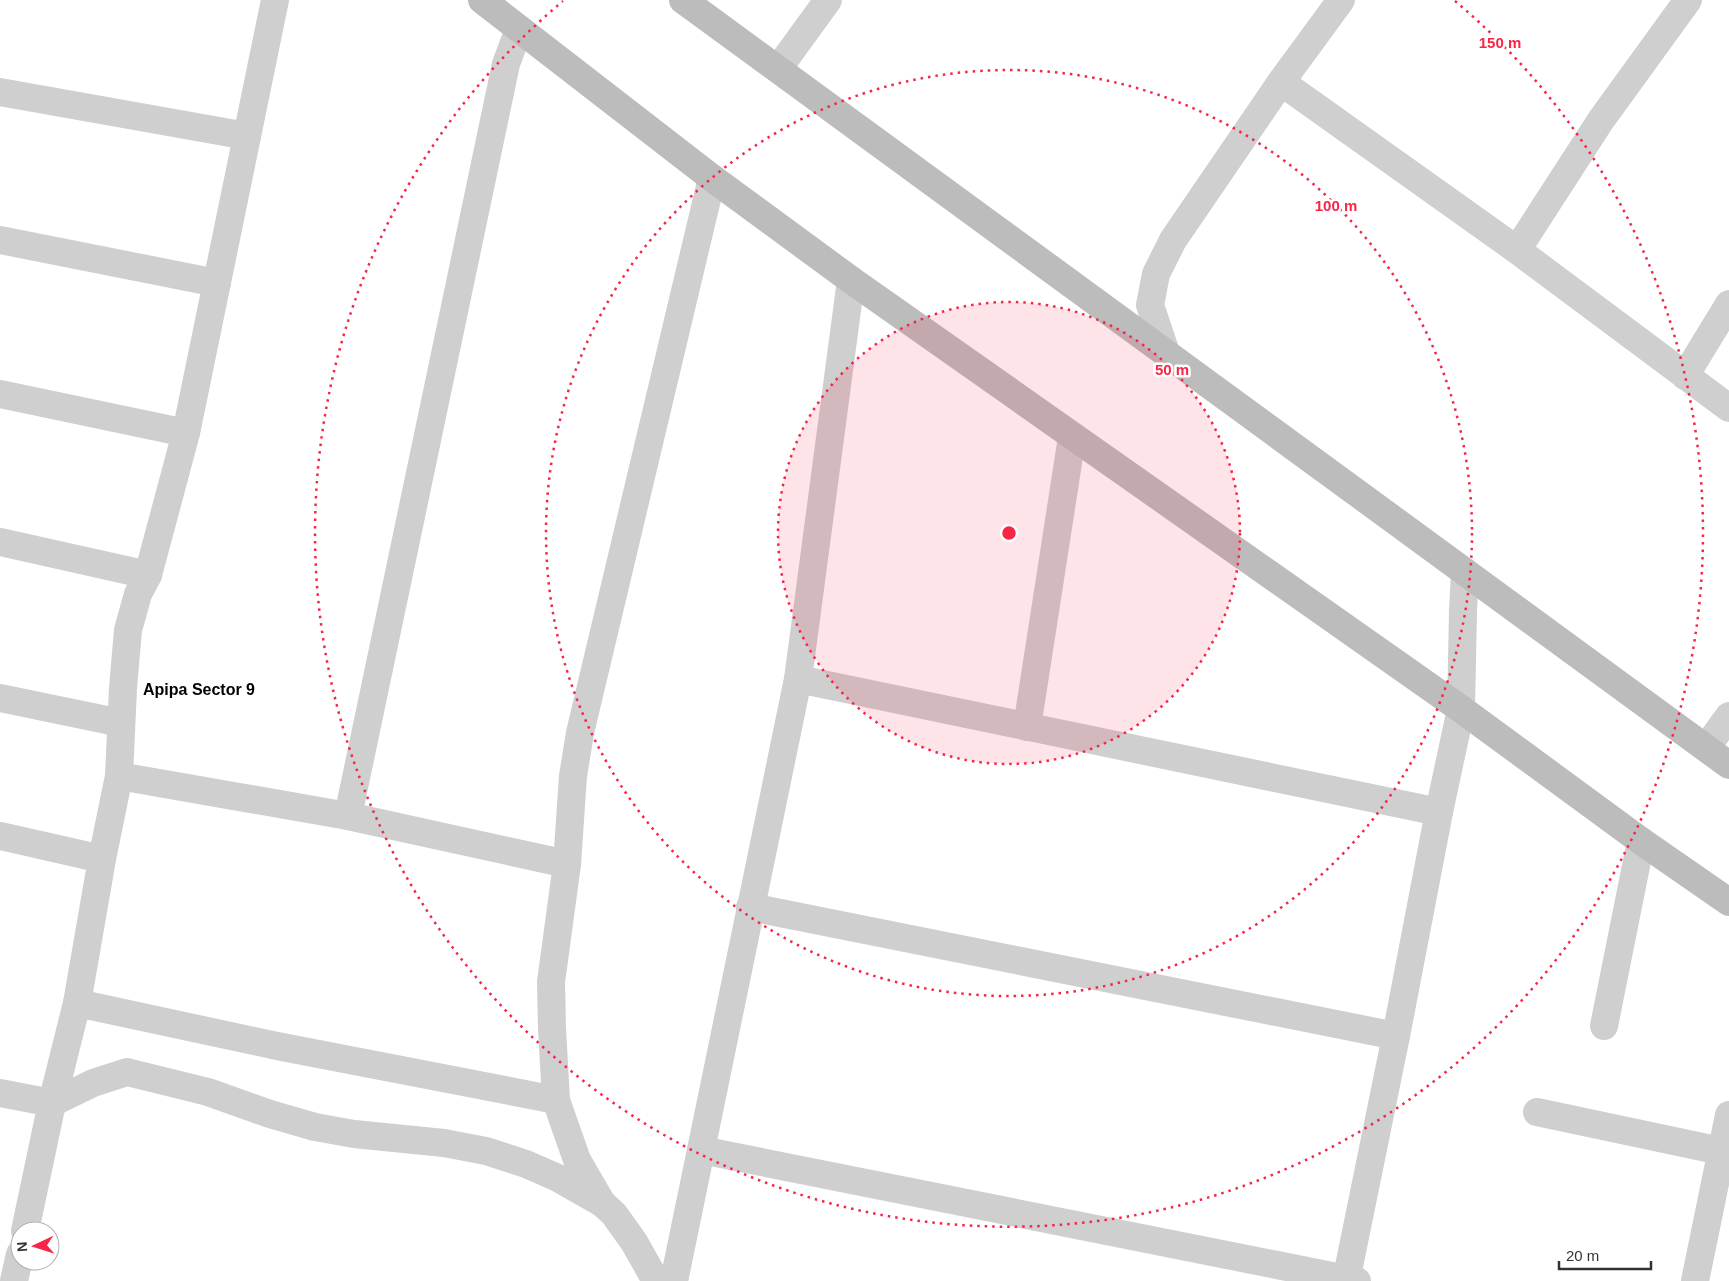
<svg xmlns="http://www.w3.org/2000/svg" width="1729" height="1281" font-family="Arial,sans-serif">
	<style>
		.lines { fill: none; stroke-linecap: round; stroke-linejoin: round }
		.street { stroke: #cfcfcf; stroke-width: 28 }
		.secondary { stroke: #bcbcbc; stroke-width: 28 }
		.ring { fill: none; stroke: #f72546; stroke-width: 2.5; stroke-dasharray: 2.5 5 }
		.labels { text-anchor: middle; stroke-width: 5; stroke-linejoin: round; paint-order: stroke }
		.neighbourhood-label { font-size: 16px; font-weight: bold; fill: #000; stroke: #fff }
		.centre { fill: #f72546; stroke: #fff; stroke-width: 2.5 }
		.ring-label { font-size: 15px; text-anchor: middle; font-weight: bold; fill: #f72546; stroke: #fff; stroke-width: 5; stroke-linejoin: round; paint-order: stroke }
	</style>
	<rect width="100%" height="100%" fill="#fff"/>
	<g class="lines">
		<g class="street">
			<polyline points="778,69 828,0"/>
			<polyline points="1281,82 1517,250 1729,408"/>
			<polyline points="0,92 247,136"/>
			<polyline points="0,240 217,283"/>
			<polyline points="1517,250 1601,120 1688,0"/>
			<polyline points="1166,353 1150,305 1156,274 1173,240 1281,82 1341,0"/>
			<polyline points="1685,376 1729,304"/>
			<polyline points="0,394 186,433"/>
			<polyline points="0,542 148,575"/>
			<polyline points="798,679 1439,812"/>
			<polyline points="0,698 121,723"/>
			<polyline points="1027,727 1072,437"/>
			<polyline points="1706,748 1729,716"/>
			<polyline points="119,776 348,816 567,864"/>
			<polyline points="348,816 506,64 519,29"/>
			<polyline points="0,836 102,859"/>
			<polyline points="750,907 1396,1036"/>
			<polyline points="77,1003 277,1046 556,1100"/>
			<polyline points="1604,1026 1641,841"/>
			<polyline points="0,1093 52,1103 93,1083 127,1072 208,1092 270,1114 315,1127 354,1134 444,1143 486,1151 526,1164 558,1178 602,1203 614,1214 634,1242 656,1281"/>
			<polyline points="1537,1112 1721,1151"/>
			<polyline points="701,1150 1357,1281"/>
			<polyline points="602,1203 577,1160 556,1100 552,1028 551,982 567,864 573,776 580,733 712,178"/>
			<polyline points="25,1231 52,1103 77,1003 102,859 119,776 123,688 128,630 138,594 148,575 186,433 275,0"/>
			<polyline points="14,1281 20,1254"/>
			<polyline points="674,1281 798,679 851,280"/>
			<polyline points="1346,1281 1396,1036 1439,812 1461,709 1463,611 1465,572"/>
			<polyline points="1695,1281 1729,1115"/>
		</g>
		<g class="secondary">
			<polyline points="482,0 712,178 851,280 1461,709 1641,841 1729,902"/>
			<polyline points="683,0 1729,765"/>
		</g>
	</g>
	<circle cx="1009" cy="533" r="231" fill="#f72546" fill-opacity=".12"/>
	<g class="ring">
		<circle cx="1009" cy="533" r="231"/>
		<circle cx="1009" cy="533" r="463"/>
		<path d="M1455 1A694 694 0 1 1 563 1"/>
	</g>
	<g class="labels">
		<g class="neighbourhood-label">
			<text x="199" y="695">Apipa Sector 9</text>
		</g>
	</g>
	<circle cx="1009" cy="533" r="8" class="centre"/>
	<g class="ring-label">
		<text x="1500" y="48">150 m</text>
		<text x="1336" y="211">100 m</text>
		<text x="1172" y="375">50 m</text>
	</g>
	<g transform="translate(35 1246) rotate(266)"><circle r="24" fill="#ffffff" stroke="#adadad"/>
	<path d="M0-4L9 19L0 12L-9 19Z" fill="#f72546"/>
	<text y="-8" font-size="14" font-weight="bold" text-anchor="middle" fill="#323232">N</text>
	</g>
	<path d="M1559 1261v8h92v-8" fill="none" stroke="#323232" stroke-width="2.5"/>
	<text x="1566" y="1261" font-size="15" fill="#323232" stroke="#ffffff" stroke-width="4" paint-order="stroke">20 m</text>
</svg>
